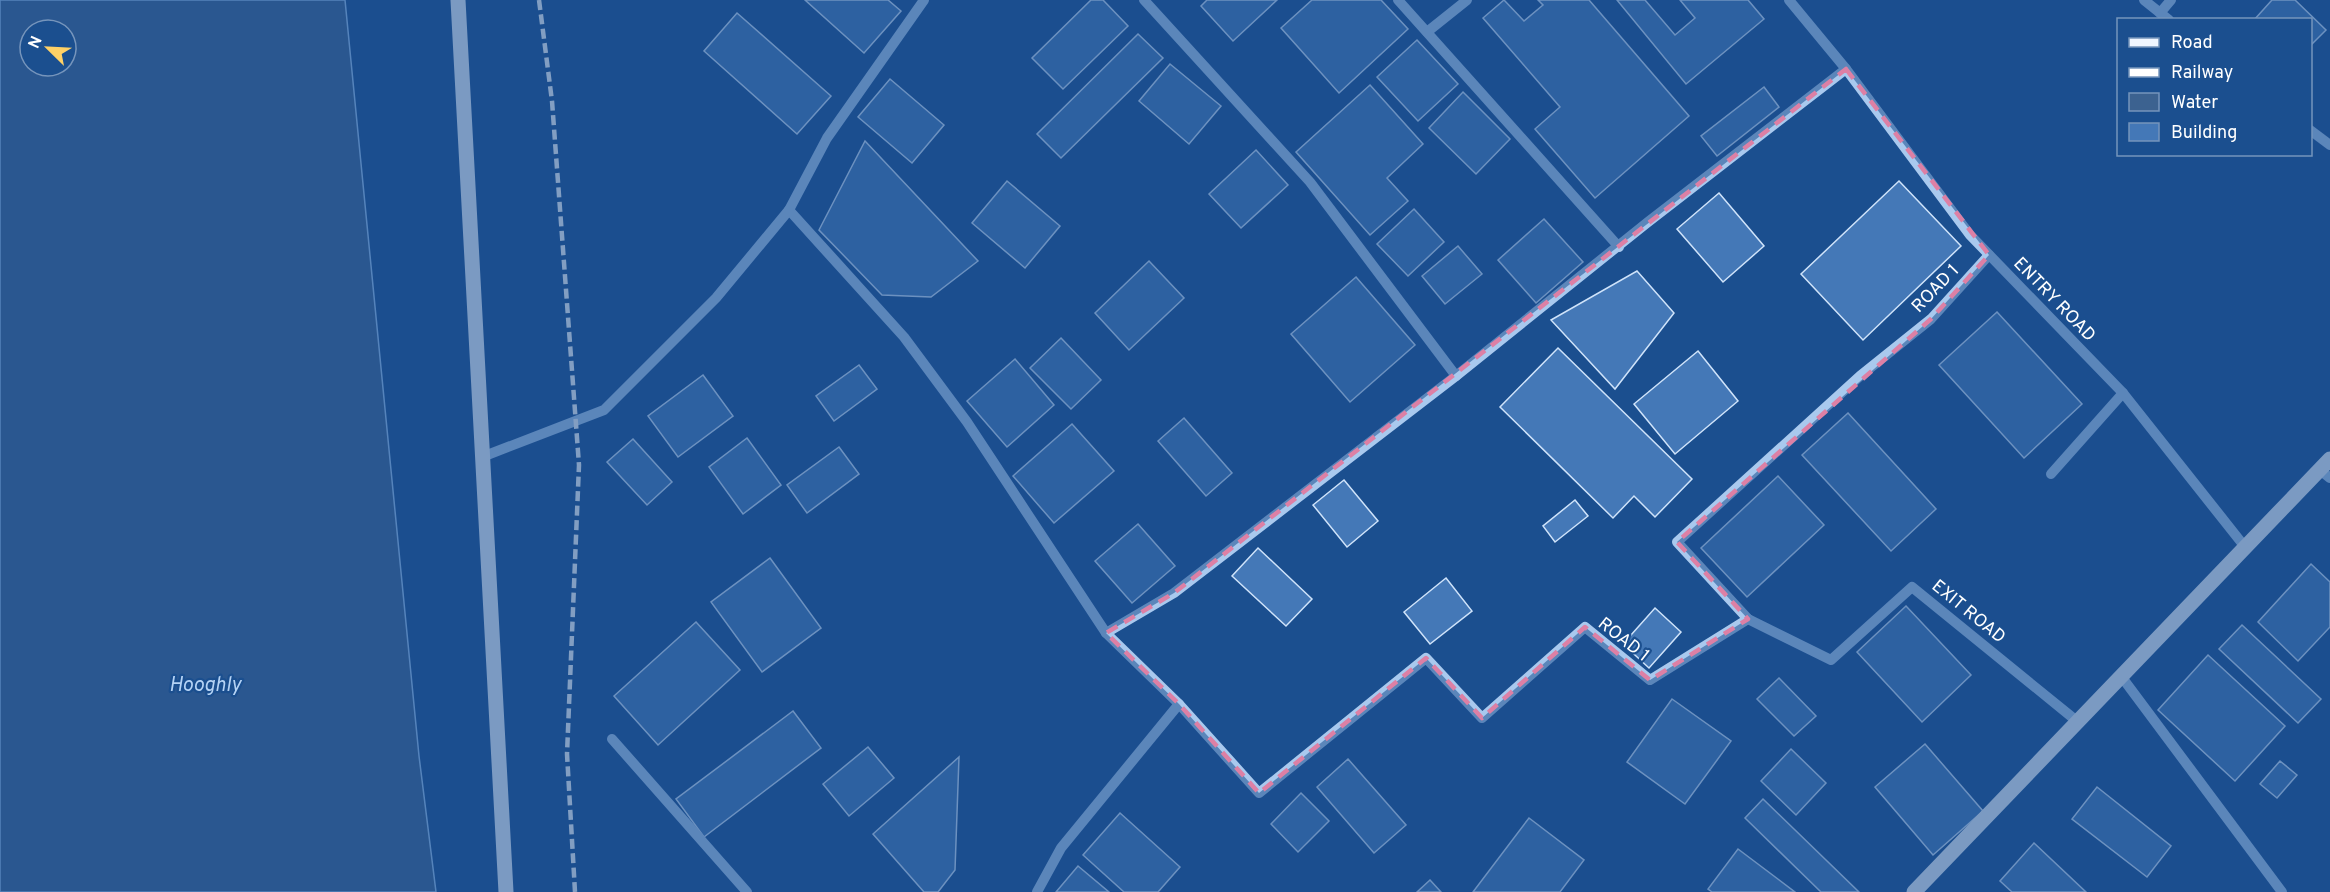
<svg xmlns="http://www.w3.org/2000/svg" width="2330" height="892" font-family="Overpass,sans-serif">
	<style>
		.water { fill: #3c6290; stroke: #9cc4f0; stroke-width: 1.5; fill-rule: evenodd }
		.building { fill: #4478b7; stroke: #cfe3fa; stroke-width: 1.5 }
		.lines { fill: none; stroke-linecap: round; stroke-linejoin: round }
		.minor { stroke: #a9c9ee; stroke-width: 10 }
		.major { stroke: #f0f6ff; stroke-width: 15 }
		.rail { stroke: #fff; stroke-width: 4.5; stroke-dasharray: 10 4.5; stroke-linecap: butt }
		.marked { fill: none; stroke: #dd80a5; stroke-width: 4.5; stroke-dasharray: 12 8; stroke-linejoin: round }
		.labels { text-anchor: middle; stroke-width: 4.5; stroke-linejoin: round; paint-order: stroke }
		.street-label { font-size: 18px; fill: #fff; stroke: #1b4f8f }
		.water-label { font-size: 20px; font-style: italic; fill: #b5d3f5; stroke: #1b4f8f }
	</style>
	<rect width="100%" height="100%" fill="#1b4f8f"/>
	<path class="water" d="M0,0H345L419,756L436,892H0ZM30,30H66V66H30Z"/>
	<g class="building">
		<polygon points="805,0 888,0 901,11 864,53"/>
		<polygon points="1091,0 1103,0 1128,26 1063,89 1032,58"/>
		<polygon points="1207,0 1277,0 1233,41 1201,6"/>
		<polygon points="1312,0 1381,0 1408,29 1339,93 1281,28"/>
		<polygon points="1504,0 1524,21 1543,5 1538,0 1589,0 1689,116 1595,198 1535,129 1560,107 1483,18"/>
		<polygon points="1617,0 1645,0 1675,35 1695,18 1680,0 1748,0 1764,19 1686,84"/>
		<polygon points="2272,0 2295,0 2326,30 2310,46 2310,20 2254,20"/>
		<polygon points="737,13 831,96 797,134 704,51"/>
		<polygon points="1138,34 1163,58 1061,158 1037,134"/>
		<polygon points="1417,40 1458,84 1418,121 1377,77"/>
		<polygon points="1170,64 1221,106 1189,144 1139,101"/>
		<polygon points="890,79 944,125 912,163 858,117"/>
		<polygon points="1370,85 1423,144 1387,178 1408,201 1370,235 1296,152"/>
		<polygon points="1764,87 1779,107 1717,156 1701,136"/>
		<polygon points="1463,92 1510,139 1476,174 1429,128"/>
		<polygon points="865,141 978,261 931,297 882,295 819,230"/>
		<polygon points="1256,150 1288,185 1241,228 1209,194"/>
		<polygon points="1007,181 1060,226 1025,268 972,223"/>
		<polygon points="1899,181 1961,246 1863,340 1801,274"/>
		<polygon points="1719,193 1764,246 1723,282 1677,229"/>
		<polygon points="1414,209 1444,242 1408,276 1377,244"/>
		<polygon points="1544,219 1583,262 1536,303 1498,260"/>
		<polygon points="1458,246 1482,274 1445,304 1422,276"/>
		<polygon points="1149,261 1184,298 1129,350 1095,313"/>
		<polygon points="1637,271 1674,313 1615,389 1551,320"/>
		<polygon points="1356,277 1415,345 1350,402 1291,334"/>
		<polygon points="1997,312 2082,404 2024,458 1939,365"/>
		<polygon points="1061,338 1101,380 1071,409 1030,368"/>
		<polygon points="1558,348 1692,479 1655,517 1634,496 1613,518 1500,407"/>
		<polygon points="1698,351 1738,401 1675,454 1634,404"/>
		<polygon points="1015,359 1054,405 1007,447 967,401"/>
		<polygon points="859,365 877,389 834,421 816,396"/>
		<polygon points="703,375 733,416 678,457 648,416"/>
		<polygon points="1848,413 1936,509 1891,551 1802,455"/>
		<polygon points="1184,418 1232,473 1206,496 1158,441"/>
		<polygon points="1072,424 1114,471 1054,523 1013,476"/>
		<polygon points="747,438 781,485 743,514 709,467"/>
		<polygon points="633,439 672,482 647,505 607,462"/>
		<polygon points="839,447 859,474 807,513 787,485"/>
		<polygon points="1778,476 1824,525 1747,597 1701,548"/>
		<polygon points="1344,480 1378,521 1347,547 1313,505"/>
		<polygon points="1575,500 1588,516 1555,542 1543,526"/>
		<polygon points="1138,524 1175,566 1132,603 1095,561"/>
		<polygon points="1258,548 1312,599 1286,626 1232,576"/>
		<polygon points="770,558 821,628 762,672 711,602"/>
		<polygon points="2311,564 2330,582 2330,627 2298,661 2258,622"/>
		<polygon points="1446,578 1472,611 1430,644 1404,612"/>
		<polygon points="1906,606 1971,675 1922,722 1857,652"/>
		<polygon points="1655,608 1681,632 1649,668 1623,644"/>
		<polygon points="696,622 740,670 658,745 614,696"/>
		<polygon points="2242,625 2321,699 2298,723 2219,649"/>
		<polygon points="2208,655 2285,726 2235,781 2158,710"/>
		<polygon points="1779,678 1816,716 1794,736 1757,699"/>
		<polygon points="1672,699 1731,741 1685,804 1627,762"/>
		<polygon points="793,711 821,748 704,837 676,799"/>
		<polygon points="1925,744 1983,811 1933,855 1875,787"/>
		<polygon points="868,747 894,778 849,816 823,784"/>
		<polygon points="1791,749 1826,783 1796,815 1761,781"/>
		<polygon points="959,757 955,870 938,892 924,892 873,834"/>
		<polygon points="1348,759 1406,825 1374,853 1317,787"/>
		<polygon points="2280,761 2297,775 2277,798 2260,784"/>
		<polygon points="2097,787 2171,846 2147,877 2072,819"/>
		<polygon points="1301,793 1329,821 1298,852 1271,824"/>
		<polygon points="1763,799 1859,892 1821,892 1745,818"/>
		<polygon points="1120,813 1180,867 1158,892 1124,892 1083,855"/>
		<polygon points="1529,818 1584,860 1560,892 1473,892"/>
		<polygon points="2034,843 2086,892 2012,892 2000,881"/>
		<polygon points="1738,849 1795,892 1712,892 1708,889"/>
		<polygon points="1078,866 1109,892 1056,892"/>
		<polygon points="1430,880 1441,892 1417,892"/>
	</g>
	<g class="lines">
		<g class="minor">
			<polyline points="1144,0 1310,182 1456,376"/>
			<polyline points="1398,0 1619,247"/>
			<polyline points="1789,0 1846,69 1970,235 2123,393 2245,547"/>
			<polyline points="2144,0 2169,20"/>
			<polyline points="2160,13 2171,0"/>
			<polyline points="1427,32 1467,0"/>
			<polyline points="2310,130 2330,145"/>
			<polyline points="789,210 904,337 967,422 1106,633 1179,704 1259,793 1426,658 1482,718 1585,627 1650,680 1748,619 1677,542 1860,376 1931,319 1989,255"/>
			<polyline points="482,457 604,410 716,298 789,210 827,138 924,0"/>
			<polyline points="2320,470 2330,478"/>
			<polyline points="2051,474 2123,393"/>
			<polyline points="1748,619 1831,660 1912,587 2078,722"/>
			<polyline points="1106,633 1174,593 1456,376 1648,222 1846,69"/>
			<polyline points="2121,676 2282,892"/>
			<polyline points="612,739 747,892"/>
			<polyline points="1037,892 1061,848 1179,704"/>
		</g>
		<g class="major">
			<polyline points="458,0 506,892"/>
			<polyline points="1914,892 2330,459"/>
		</g>
		<polyline class="rail" points="539,0 552,101 579,465 567,754 575,892"/>
	</g>
	<path d="M0 0H2330V892H0ZM1846,69L1989,255L1931,319L1677,542L1748,619L1650,680L1585,627L1482,718L1426,658L1259,793L1179,704L1106,633L1174,593Z" fill="#1b4f8f" fill-opacity=".55" fill-rule="evenodd"/>
	<path class="marked" d="M1846,69L1989,255L1931,319L1677,542L1748,619L1650,680L1585,627L1482,718L1426,658L1259,793L1179,704L1106,633L1174,593Z"/>
	<g class="labels">
		<g class="street-label">
			<text transform="translate(1935 288) rotate(-46)" y="6">ROAD 1</text>
			<text transform="translate(2055 299) rotate(46)" y="6">ENTRY ROAD</text>
			<text transform="translate(1969 611) rotate(39)" y="6">EXIT ROAD</text>
			<text transform="translate(1624 639) rotate(38)" y="6">ROAD 1</text>
		</g>
		<g class="water-label">
			<text x="205" y="691">Hooghly</text>
		</g>
	</g>
	<rect x="2117" y="18" width="195" height="138" fill="#1b4f8f" stroke="#7695bc" stroke-width="1.5"/>
	<rect x="2129" y="38" width="30" height="9" fill="#f0f6ff" stroke="#7695bc" stroke-width="1.5"/>
	<text x="2171" y="48" font-size="18" fill="#ffffff">Road</text>
	<rect x="2129" y="68" width="30" height="9" fill="#ffffff" stroke="#7695bc" stroke-width="1.5"/>
	<text x="2171" y="78" font-size="18" fill="#ffffff">Railway</text>
	<rect x="2129" y="93" width="30" height="18" fill="#3c6290" stroke="#7695bc" stroke-width="1.5"/>
	<text x="2171" y="108" font-size="18" fill="#ffffff">Water</text>
	<rect x="2129" y="123" width="30" height="18" fill="#4478b7" stroke="#7695bc" stroke-width="1.5"/>
	<text x="2171" y="138" font-size="18" fill="#ffffff">Building</text>
	<g transform="translate(48 48) rotate(294)"><circle r="28" fill="#1b4f8f" stroke="#7695bc" stroke-width="1.5"/>
	<path d="M0-4.5L10 22L0 15L-10 22Z" fill="#ffd166"/>
	<text y="-9" font-size="16" font-weight="bold" text-anchor="middle" fill="#ffffff">N</text>
	</g>
</svg>
